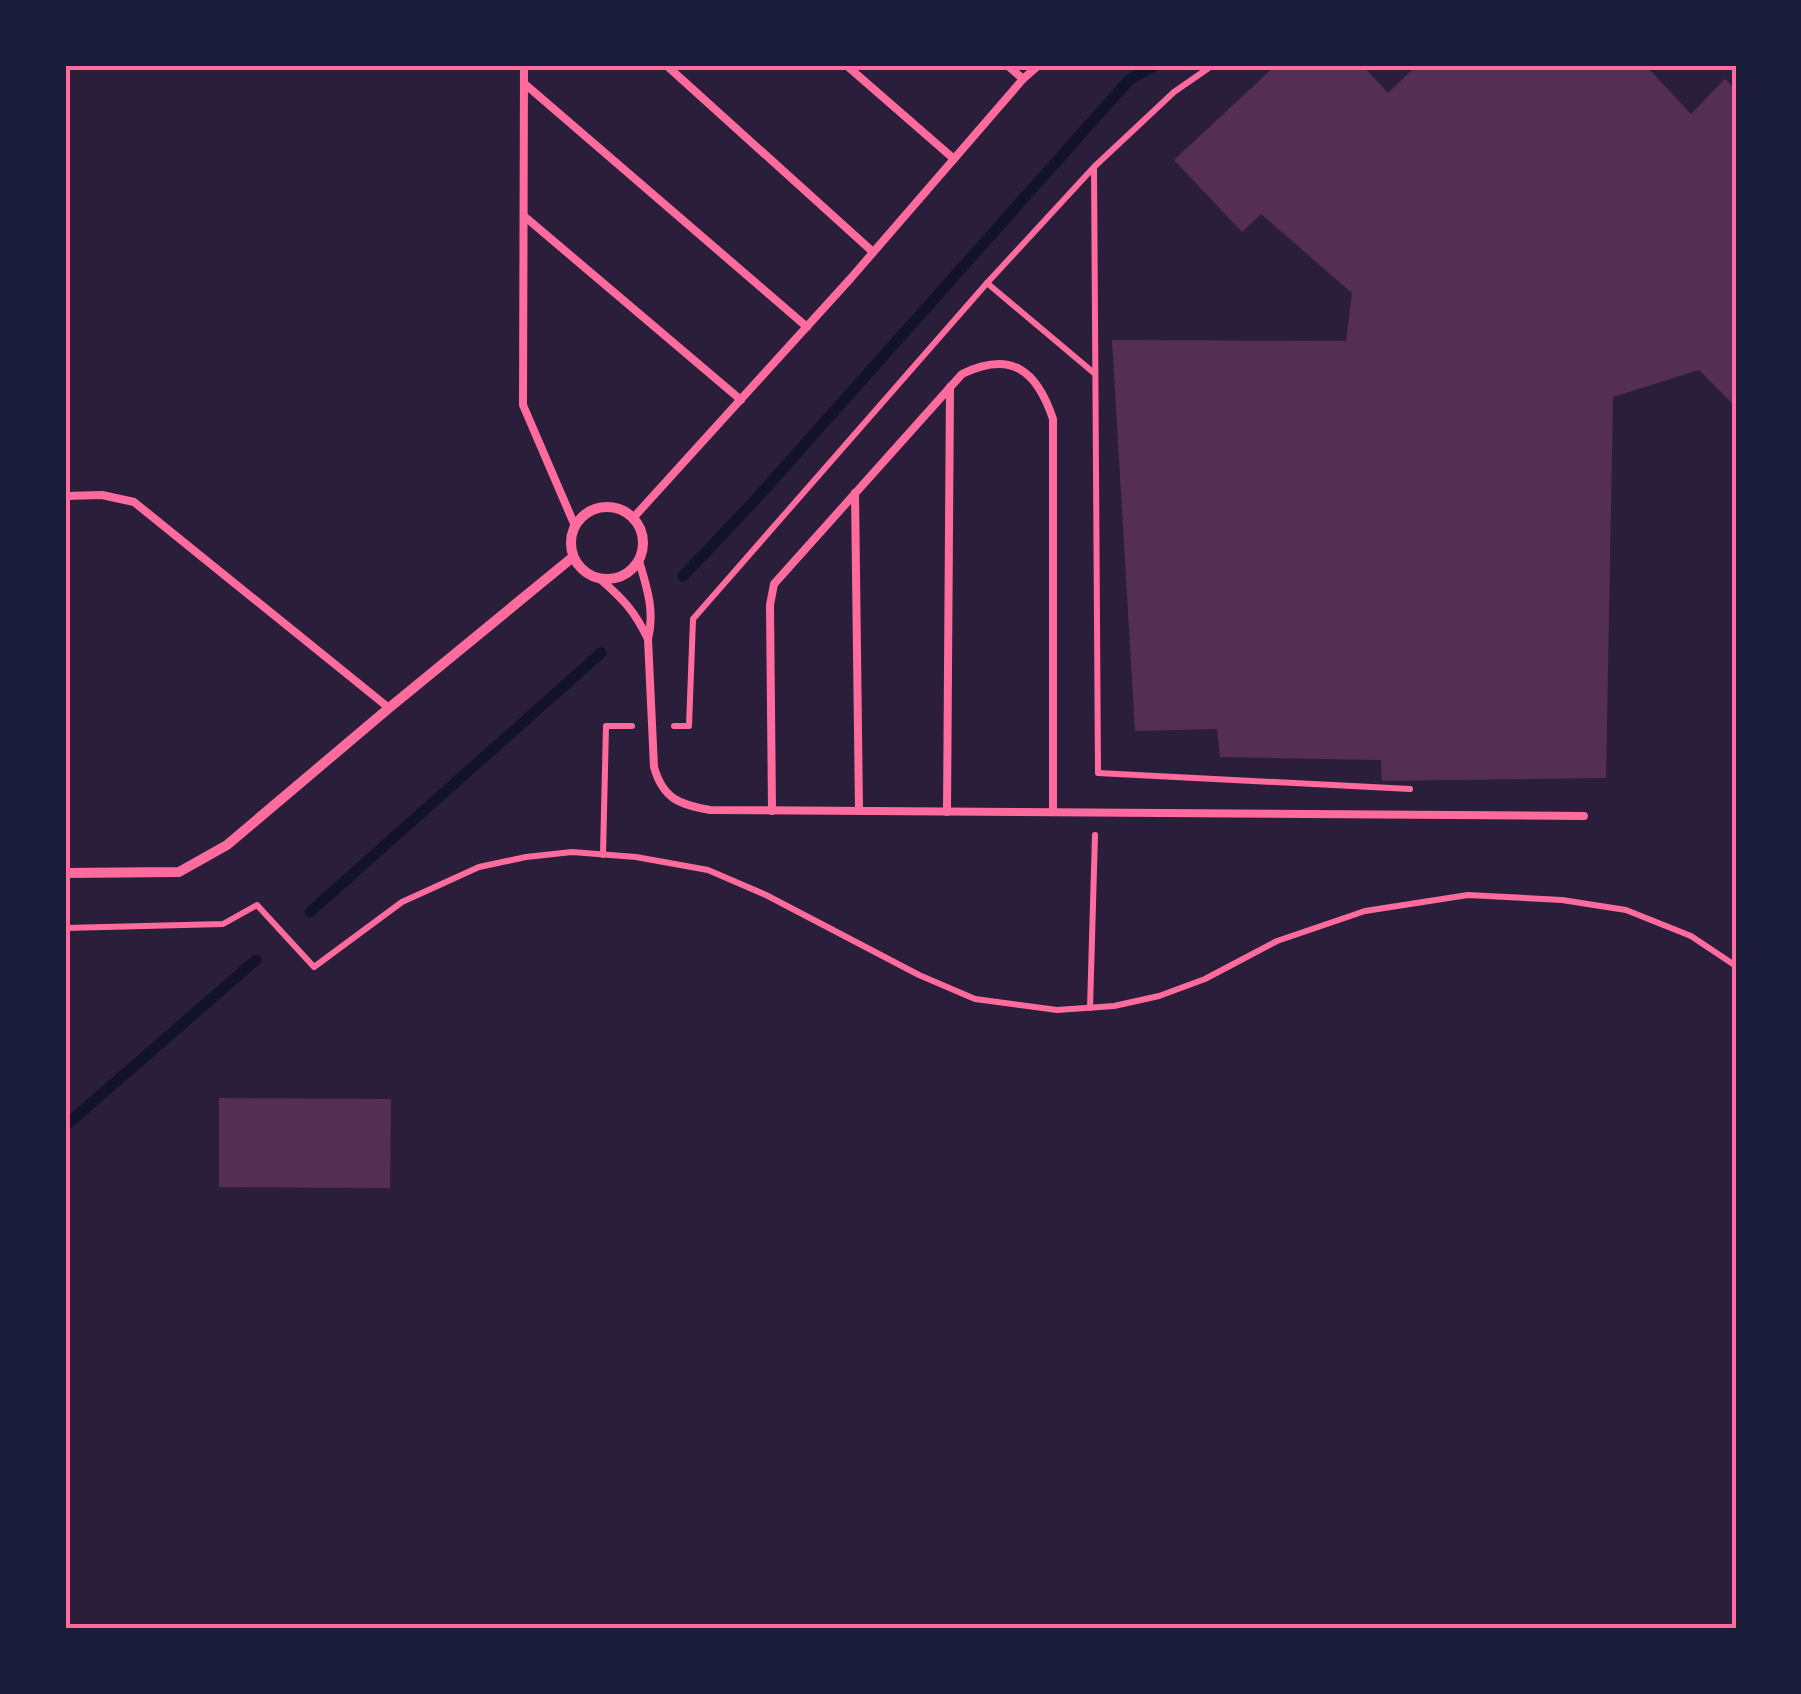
<svg xmlns="http://www.w3.org/2000/svg" width="1801" height="1694" font-family="'Roboto Condensed',sans-serif">
	<style>
		.green { fill: #2a1e3b }
		.lines { fill: none; stroke-linecap: round; stroke-linejoin: round }
		.stream { stroke: #12122b; stroke-width: 11 }
		.building { fill: #542f53 }
		.path { stroke: #ff6b9d; stroke-width: 6 }
		.service { stroke: #ff6b9d; stroke-width: 8 }
		.minor { stroke: #ff6b9d; stroke-width: 10 }
		.neatline { fill: none; stroke: #ff6b9d; stroke-width: 4 }
	</style>
	<rect width="100%" height="100%" fill="#1b1b3a"/>
	<rect class="green" x="65" y="65" width="1671" height="1564"/>
	<g class="lines">
		<g class="stream">
			<polyline points="683,576 757,498 1129,80 1155,65"/>
			<polyline points="310,912 601,653"/>
			<polyline points="65,1126 256,960"/>
		</g>
	</g>
	<g class="building">
		<polygon points="1276,65 1362,65 1388,93 1417,65 1645,65 1691,114 1725,79 1736,90 1736,402 1733,404 1699,370 1613,397 1606,778 1382,781 1381,760 1220,757 1217,729 1135,731 1112,340 1346,341 1352,293 1261,214 1242,232 1174,160"/>
		<polygon points="219,1098 391,1099 390,1188 219,1187"/>
	</g>
	<g class="lines">
		<g class="path">
			<polyline points="1094,168 1098,773 1410,789"/>
			<polyline points="987,283 1094,373"/>
			<polyline points="674,726 689,726 693,619 987,283 1094,167 1174,92 1213,65"/>
			<polyline points="603,855 606,726 632,726"/>
			<polyline points="65,928 223,924 257,905 314,967 402,902 479,867 526,857 572,852 636,857 708,870 766,895 919,975 975,999 1057,1010 1114,1006 1159,996 1205,979 1277,941 1365,911 1468,895 1562,900 1626,910 1691,936 1736,966"/>
			<polyline points="1090,1008 1095,835"/>
		</g>
		<g class="service">
			<polyline points="524,65 523,405 575,526"/>
			<polyline points="666,65 873,252"/>
			<polyline points="846,65 954,159"/>
			<polyline points="1007,65 1023,79"/>
			<polyline points="526,85 807,327"/>
			<polyline points="524,216 741,400"/>
			<polyline points="855,493 859,811"/>
			<polyline points="65,496 102,495 134,502 389,708"/>
			<polyline points="634,517 851,278 1023,79 1039,65"/>
			<path d="M639,561C647,588 655,611 648,639L654,767C663,799 680,805 710,810L1584,816"/>
			<path d="M599,578C623,599 634,610 648,639"/>
			<path d="M772,811L770,605L774,584L962,374C1012,350 1037,371 1053,419V812"/>
			<polyline points="947,812 950,387"/>
		</g>
		<g class="minor">
			<circle cx="607" cy="543" r="36"/>
			<polyline points="65,873 179,872 227,845 389,708 573,557"/>
		</g>
	</g>
	<rect width="1801" height="1694" fill="none" stroke="#1b1b3a" stroke-width="135"/>
	<rect x="68" y="68" width="1666" height="1558" class="neatline"/>
</svg>
